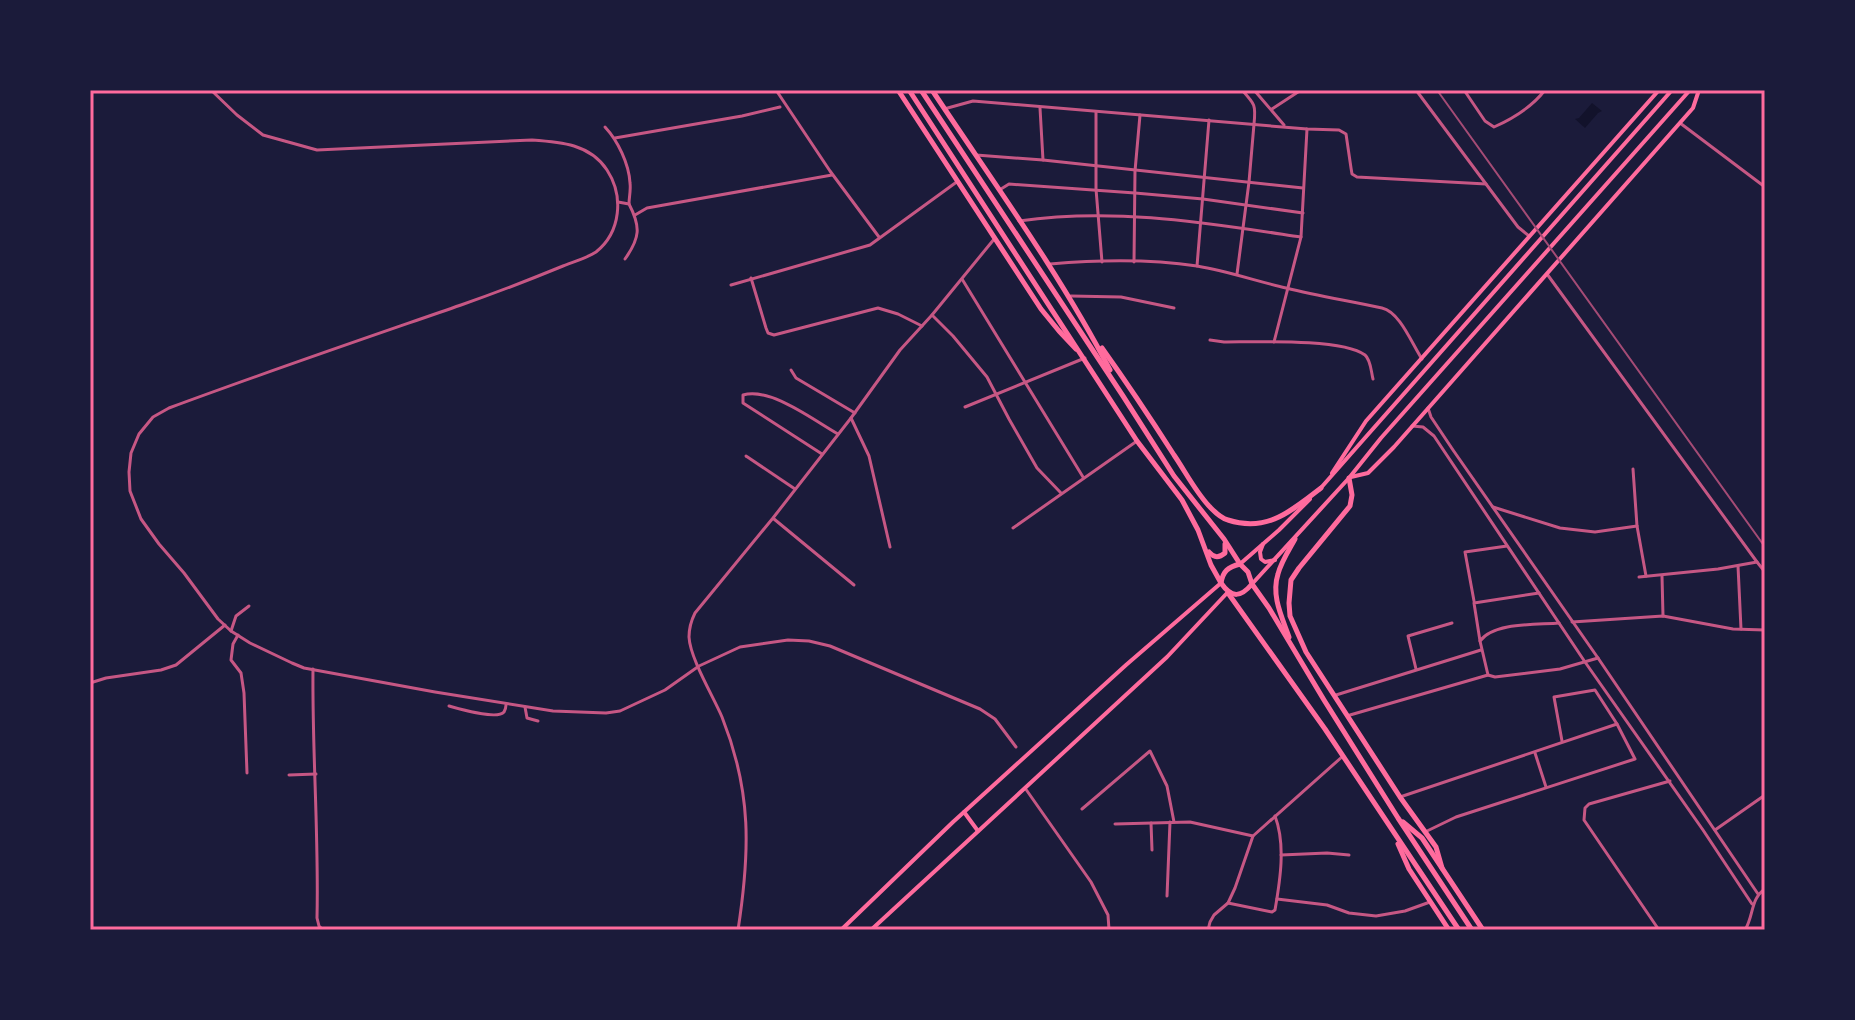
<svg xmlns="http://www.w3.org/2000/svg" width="1855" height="1020" font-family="Rubik,sans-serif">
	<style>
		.water { fill: #12122b }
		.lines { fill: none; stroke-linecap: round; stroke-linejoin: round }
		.minor { stroke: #c65784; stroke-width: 3 }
		.tertiary { stroke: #c65784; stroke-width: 3 }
		.secondary { stroke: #ff6b9d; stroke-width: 4 }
		.primary { stroke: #ff6b9d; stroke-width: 4 }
		.trunk { stroke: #ff6b9d; stroke-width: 5 }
		.rail { stroke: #a44b75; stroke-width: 2 }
		.neatline { fill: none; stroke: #ff6b9d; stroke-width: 3 }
	</style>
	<rect width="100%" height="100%" fill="#1b1b3a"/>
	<polygon class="water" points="1592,103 1602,111 1598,113 1585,128 1575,119 1579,118"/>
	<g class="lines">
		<g class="minor">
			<path d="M211,90L237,115L263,135L317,150L532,140C561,142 590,144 607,170C624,196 621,232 596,252C587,258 573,262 563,266C529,280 495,293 461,305C363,339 266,372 169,408L153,417L139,434L131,453L129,472L130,491L141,519L159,544L184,573L218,619L231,631L250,643L292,663L304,668L435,692L553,711L606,713L620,711L665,690L699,666L740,647L788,640L809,641L830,646L980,709L995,719L1016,747"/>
			<polyline points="776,90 830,171 879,237"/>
			<polyline points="1416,90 1518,227 1529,236"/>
			<path d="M1464,90L1485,121L1494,127C1514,118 1532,107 1545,90"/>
			<polyline points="1040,108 1043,160"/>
			<polyline points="1272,109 1301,90"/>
			<polyline points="1096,112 1096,189 1102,262"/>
			<polyline points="1680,123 1765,187"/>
			<path d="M605,127C618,141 629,164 630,183C631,190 629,197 629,204"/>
			<polyline points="615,138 742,116 780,107"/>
			<polyline points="976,155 1043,160 1303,188"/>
			<polyline points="1001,189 1009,184 1135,193 1203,199 1303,213"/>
			<path d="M618,202L629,204C641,227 640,238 625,259"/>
			<polyline points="635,215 647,208 832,175"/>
			<path d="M1019,221C1114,207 1207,223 1301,237"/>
			<polyline points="1134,262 1135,171 1140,115"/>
			<path d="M1050,264C1097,260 1150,259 1197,266C1227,271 1256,281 1286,288C1318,296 1350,301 1382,308C1400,312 1412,344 1422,359"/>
			<polyline points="1197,266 1209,120"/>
			<polyline points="1237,274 1249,182 1254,124"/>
			<polyline points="751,278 766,328 768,333 774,335 878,308 898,314 922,326"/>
			<polyline points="962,279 1083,477"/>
			<polyline points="731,285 870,245 958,181"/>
			<polyline points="1071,296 1121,297 1174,308"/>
			<polyline points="932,315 953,336 987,377 1009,419 1037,468 1061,493"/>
			<path d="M1210,340L1224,342C1255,342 1342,338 1365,355C1371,360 1371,372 1373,379"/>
			<polyline points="1274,342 1301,237 1307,129"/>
			<polyline points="791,370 796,378 855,413"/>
			<polyline points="965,407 1085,358"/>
			<polyline points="851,418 869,456 890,547"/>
			<path d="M822,454L743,403V395C771,387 813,420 838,434"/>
			<polyline points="746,456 795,489"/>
			<polyline points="1633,469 1637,526 1646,576"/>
			<polyline points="1493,507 1560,528 1595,532 1637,526"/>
			<polyline points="774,519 854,585"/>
			<polyline points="1013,528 1137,441"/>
			<polyline points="1738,566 1741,629"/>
			<polyline points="1662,576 1663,616"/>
			<polyline points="1639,577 1718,569 1757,562 1765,572"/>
			<polyline points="1474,601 1465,552 1507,546"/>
			<polyline points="1572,622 1663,616 1733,629 1765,630"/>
			<polyline points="231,631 236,616 249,606"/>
			<polyline points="238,635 233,644 231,660 241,673 244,693 247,773"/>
			<polyline points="1480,641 1474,603 1539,593"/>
			<path d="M313,669C312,752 319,835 317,918L319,926L323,930"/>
			<polyline points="1416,669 1408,636 1452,623"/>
			<polyline points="1488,675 1495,677 1560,669 1598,658"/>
			<polyline points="90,683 106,678 161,670 176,665 225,625"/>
			<polyline points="90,691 91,682"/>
			<polyline points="1336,695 1481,650"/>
			<path d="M449,706C460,709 497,720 504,712C505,710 506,707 506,705"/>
			<polyline points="525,707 527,718 538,721"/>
			<path d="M1350,715L1488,675L1480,641C1494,622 1537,625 1559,623"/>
			<polyline points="1562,741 1554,697 1595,690 1617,724"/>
			<polyline points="1535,753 1546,787"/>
			<polyline points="289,775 316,774"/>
			<polyline points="1025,788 1091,882 1108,915 1109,930"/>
			<polyline points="1400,797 1617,724 1635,759 1456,817 1425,832"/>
			<polyline points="1082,809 1150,751 1167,786 1174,822"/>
			<polyline points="1151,823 1152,850"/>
			<polyline points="1115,824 1190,822 1253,836"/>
			<polyline points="1715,830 1765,795"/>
			<polyline points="1281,855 1327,853 1349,855"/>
			<polyline points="1167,896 1170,822"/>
			<polyline points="1277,899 1327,905 1349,913 1376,916 1405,911 1430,902"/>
			<path d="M1228,903L1272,912L1275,910C1280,881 1286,845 1275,816"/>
			<polyline points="1208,930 1210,922 1214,915 1228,903 1235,888 1253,836 1343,756"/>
			<polyline points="1659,930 1584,820 1585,808 1589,804 1670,781"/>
			<path d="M1745,930C1754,916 1750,899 1765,889"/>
		</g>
		<g class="tertiary">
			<path d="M1242,90C1255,104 1256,105 1254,124"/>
			<polyline points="1254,90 1284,125"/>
			<polyline points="944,109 973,101 1307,129 1339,130 1346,134 1351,168 1352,174 1357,177 1486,184"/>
			<polyline points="1547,274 1757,562"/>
			<polyline points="1428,408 1431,417 1453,450 1598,658 1758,894"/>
			<polyline points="1412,426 1423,427 1434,436 1585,662 1703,830 1752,904"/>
			<path d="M738,930C750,852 752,792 722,717C713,696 690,658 689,637C689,628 691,621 695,613L773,518L851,418L900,350L932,315L995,238"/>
		</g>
		<g class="secondary">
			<polyline points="964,812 978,831"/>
			<polyline points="841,930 953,822 1126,665 1221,583"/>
			<polyline points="871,930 1167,657 1228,592"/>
		</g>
		<g class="primary">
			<polyline points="1332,473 1366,421 1659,90"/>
			<polyline points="1351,477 1368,473 1394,447 1693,108 1699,90"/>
			<polyline points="1319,490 1672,90"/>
			<polyline points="1263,544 1260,552 1261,559 1265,562 1275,560"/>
			<polyline points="1240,564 1279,530 1310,499"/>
			<polyline points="1252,584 1349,478 1381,438 1690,90"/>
		</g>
		<g class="trunk">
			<polyline points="898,90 1041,309 1059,331 1076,349"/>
			<polyline points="909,90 1137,441 1182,500 1198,530 1211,565 1221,583"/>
			<polyline points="921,90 1123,396 1174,476 1224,539 1240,564"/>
			<path d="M932,90C993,182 1059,272 1110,370"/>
			<path d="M1102,348C1127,383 1151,419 1174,455C1185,471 1195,491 1209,506C1214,511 1220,518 1228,520C1268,533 1292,510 1321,488"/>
			<polyline points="1349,478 1352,495 1350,506 1299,568 1291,580 1289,603 1290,616 1306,652 1400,797 1436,847 1442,868"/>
			<path d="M1209,552C1214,558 1219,558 1225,553V544"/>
			<path d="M1252,584C1241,597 1232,599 1221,583C1223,571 1228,567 1240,564L1248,572L1252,584L1269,608L1324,700L1398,818L1472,930"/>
			<polyline points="1228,593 1325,729 1459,930"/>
			<path d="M1289,637C1282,617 1271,596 1278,574C1281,562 1289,550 1295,539"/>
			<polyline points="1403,822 1422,838 1483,930"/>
			<polyline points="1398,844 1409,869 1449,930"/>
		</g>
		<polyline class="rail" points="1437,90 1765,547"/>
	</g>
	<rect width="1855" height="1020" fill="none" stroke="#1b1b3a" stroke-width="184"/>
	<rect x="92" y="92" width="1671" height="836" class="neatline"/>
</svg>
